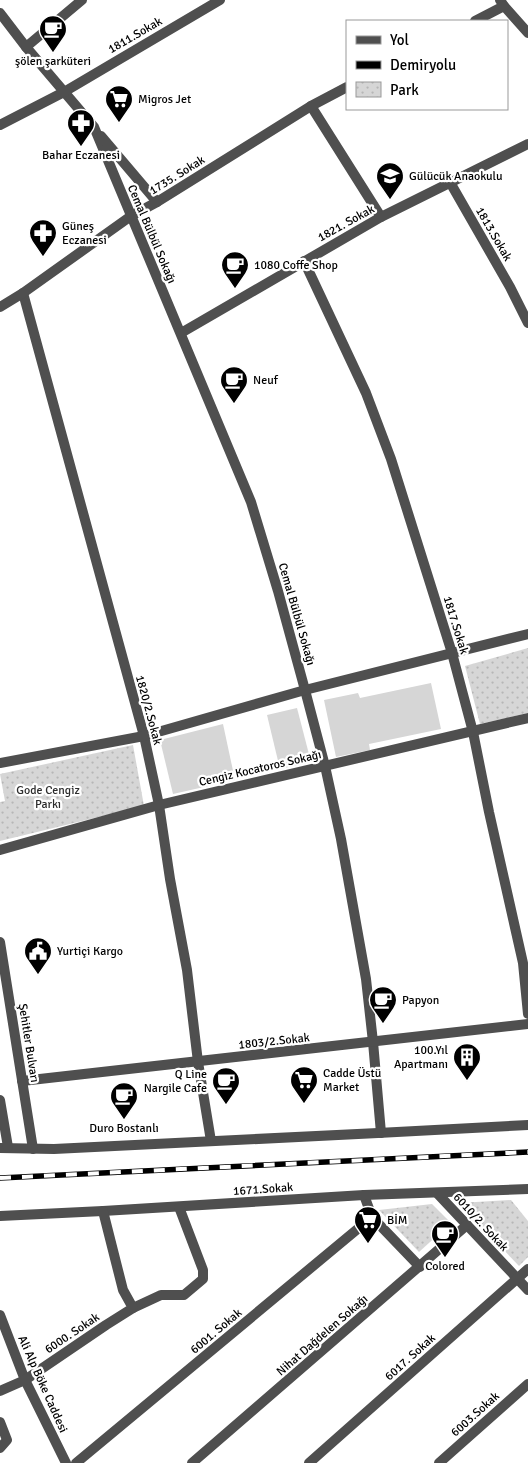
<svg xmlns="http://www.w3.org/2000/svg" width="528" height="1463" font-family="Signika,sans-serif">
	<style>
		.park { fill: url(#park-dots) }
		.pitch { fill: #d6d6d6 }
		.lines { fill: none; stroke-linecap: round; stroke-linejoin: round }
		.minor { stroke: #4f4f4f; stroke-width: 10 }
		.tertiary { stroke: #4f4f4f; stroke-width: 10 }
		.rail-casing { stroke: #000; stroke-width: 5.5 }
		.rail { stroke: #fff; stroke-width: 4; stroke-dasharray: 11; stroke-linecap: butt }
		.labels { text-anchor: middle; stroke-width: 4.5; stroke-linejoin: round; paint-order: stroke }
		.street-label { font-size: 12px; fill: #000; stroke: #fff }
		.poi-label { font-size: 12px; fill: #000; stroke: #fff; text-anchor: start }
		.park-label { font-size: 12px; fill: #2d2d2d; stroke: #fff }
	</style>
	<defs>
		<pattern id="park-dots" width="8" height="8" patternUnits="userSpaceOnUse" patternTransform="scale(1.25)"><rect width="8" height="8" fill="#d6d6d6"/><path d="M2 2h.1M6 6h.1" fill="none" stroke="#b6b6b6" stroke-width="1.8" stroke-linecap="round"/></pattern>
	</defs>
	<rect width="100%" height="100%" fill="#fff"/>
	<g class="park">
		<polygon points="528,648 528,713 480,724 465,666"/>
		<polygon points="133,745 144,806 0,841 0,802 5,801 0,774"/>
		<polygon points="511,1200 528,1221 528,1257 519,1266 459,1203"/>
		<polygon points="432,1204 451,1223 419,1252 379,1210"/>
	</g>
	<g class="pitch">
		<polygon points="431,683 441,729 369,744 370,750 336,757 324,700 358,693 360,698"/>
		<polygon points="297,708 311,762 280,769 267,715"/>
		<polygon points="223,724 235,780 173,794 160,740"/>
	</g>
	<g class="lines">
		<g class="minor">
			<polyline points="500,0 504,6 528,33"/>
			<polyline points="0,13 26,47 94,127 251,502 278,591 305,690 325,766 341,839 366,979 373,1042 381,1133"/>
			<polyline points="475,21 504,6"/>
			<polyline points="26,47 82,0"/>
			<polyline points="311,106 381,217"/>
			<polyline points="0,125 64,92 220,0"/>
			<polyline points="101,136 157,202"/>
			<polyline points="451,184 510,287 528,323"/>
			<polyline points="304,261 366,393 391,459 452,653 473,732 489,812 523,963 528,1014"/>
			<polyline points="23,293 144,736 159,805 170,879 187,970 198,1062 211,1141"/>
			<polyline points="0,307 23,293 131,216 157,202 311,106 347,87"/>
			<polyline points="181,333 381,217 528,144"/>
			<polyline points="0,763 144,736 305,690 528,634"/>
			<polyline points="0,850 159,805 528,718"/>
			<polyline points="22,1081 528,1024"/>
			<polyline points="0,1148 54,1149 378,1133 528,1125"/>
			<polyline points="437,1193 528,1290"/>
			<polyline points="364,1195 372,1217 420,1267"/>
			<polyline points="0,1216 103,1211 364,1195 528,1189"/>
			<polyline points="133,1308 161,1295 184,1295 203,1279 203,1270 179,1207"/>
			<polyline points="0,1315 25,1380 66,1463"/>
			<polyline points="0,1391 25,1380 106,1325 133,1308 123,1290 103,1211"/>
			<polyline points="0,1422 7,1440 0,1448"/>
			<polyline points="76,1463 372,1217"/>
			<polyline points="192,1463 467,1225"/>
			<polyline points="309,1463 528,1269"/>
			<polyline points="439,1463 528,1384"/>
		</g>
		<g class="tertiary">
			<polyline points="0,942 33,1149"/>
			<polyline points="0,1100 8,1147"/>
		</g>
		<g class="rail-casing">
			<polyline id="rail" points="0,1178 528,1152"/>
		</g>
		<use href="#rail" class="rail"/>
	</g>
	<defs>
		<g id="cafe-pin" transform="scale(1.4375)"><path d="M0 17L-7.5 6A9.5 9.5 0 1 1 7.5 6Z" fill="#000" stroke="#fff"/><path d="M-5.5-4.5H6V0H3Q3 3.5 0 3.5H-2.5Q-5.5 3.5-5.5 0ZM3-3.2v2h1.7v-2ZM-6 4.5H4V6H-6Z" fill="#fff"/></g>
		<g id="supermarket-pin" transform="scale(1.4375)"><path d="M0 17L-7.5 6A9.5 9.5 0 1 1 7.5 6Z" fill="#000" stroke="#fff"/><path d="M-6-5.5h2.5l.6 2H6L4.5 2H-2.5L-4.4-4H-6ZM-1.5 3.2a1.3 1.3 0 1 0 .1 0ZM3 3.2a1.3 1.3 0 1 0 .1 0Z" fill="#fff"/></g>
		<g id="pharmacy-pin" transform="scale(1.4375)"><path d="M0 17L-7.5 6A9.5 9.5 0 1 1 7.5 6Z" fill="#000" stroke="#fff"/><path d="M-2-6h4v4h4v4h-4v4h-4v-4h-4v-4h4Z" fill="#fff"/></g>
		<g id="school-pin" transform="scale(1.4375)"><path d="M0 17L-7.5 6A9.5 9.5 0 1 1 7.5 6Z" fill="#000" stroke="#fff"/><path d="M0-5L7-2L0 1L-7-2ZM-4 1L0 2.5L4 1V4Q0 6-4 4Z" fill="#fff"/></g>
		<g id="civic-pin" transform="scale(1.4375)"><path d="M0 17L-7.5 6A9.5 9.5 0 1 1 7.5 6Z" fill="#000" stroke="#fff"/><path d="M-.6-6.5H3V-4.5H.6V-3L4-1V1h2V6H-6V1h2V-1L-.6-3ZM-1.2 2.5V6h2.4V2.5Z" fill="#fff"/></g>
		<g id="building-pin" transform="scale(1.4375)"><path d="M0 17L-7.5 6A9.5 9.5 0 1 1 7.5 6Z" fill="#000" stroke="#fff"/><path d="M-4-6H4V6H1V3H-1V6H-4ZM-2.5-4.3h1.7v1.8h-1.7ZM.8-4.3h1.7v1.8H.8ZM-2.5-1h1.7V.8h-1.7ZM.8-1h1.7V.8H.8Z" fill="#fff"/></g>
	</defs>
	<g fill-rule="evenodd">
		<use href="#cafe-pin" x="53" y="29"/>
		<use href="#supermarket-pin" x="119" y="99"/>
		<use href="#pharmacy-pin" x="81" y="123"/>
		<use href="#school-pin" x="390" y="176"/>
		<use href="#pharmacy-pin" x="43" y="233"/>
		<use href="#cafe-pin" x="235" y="265"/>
		<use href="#cafe-pin" x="234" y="380"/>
		<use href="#civic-pin" x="38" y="951"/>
		<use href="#cafe-pin" x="383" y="1000"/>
		<use href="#building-pin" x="467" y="1057"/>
		<use href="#supermarket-pin" x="304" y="1080"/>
		<use href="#cafe-pin" x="226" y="1081"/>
		<use href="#cafe-pin" x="124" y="1096"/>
		<use href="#supermarket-pin" x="368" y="1220"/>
		<use href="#cafe-pin" x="445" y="1234"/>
	</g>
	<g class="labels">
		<g class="street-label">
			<text transform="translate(135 35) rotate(-30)" y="4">1811.Sokak</text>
			<text transform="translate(177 175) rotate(-32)" y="4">1735. Sokak</text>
			<text transform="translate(346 223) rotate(-29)" y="4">1821. Sokak</text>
			<text transform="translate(152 234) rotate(67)" y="4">Cemal Bülbül Sokağı</text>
			<text transform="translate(494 234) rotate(60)" y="4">1813.Sokak</text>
			<text transform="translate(297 614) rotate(74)" y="4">Cemal Bülbül Sokağı</text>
			<text transform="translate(456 625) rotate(73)" y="4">1817.Sokak</text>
			<text transform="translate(149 710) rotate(75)" y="4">1820/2.Sokak</text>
			<text transform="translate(260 768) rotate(-13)" y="4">Cengiz Kocatoros Sokağı</text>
			<text transform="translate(274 1041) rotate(-6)" y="4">1803/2.Sokak</text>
			<text transform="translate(29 1043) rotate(81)" y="4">Şehitler Bulvarı</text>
			<text transform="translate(263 1189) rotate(-4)" y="4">1671.Sokak</text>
			<text transform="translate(481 1222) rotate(47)" y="4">6010/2. Sokak</text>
			<text transform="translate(216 1331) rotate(-40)" y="4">6001. Sokak</text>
			<text transform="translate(72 1333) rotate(-34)" y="4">6000. Sokak</text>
			<text transform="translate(322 1335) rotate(-41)" y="4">Nihat Dağdelen Sokağı</text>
			<text transform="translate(410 1357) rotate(-42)" y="4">6017. Sokak</text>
			<text transform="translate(43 1384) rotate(66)" y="4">Ali Alp Böke Caddesi</text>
			<text transform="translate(475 1414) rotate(-42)" y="4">6003.Sokak</text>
		</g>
		<g class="poi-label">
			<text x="53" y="65" text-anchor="middle">şölen şarküteri</text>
			<text x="138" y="103">Migros Jet</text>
			<text x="81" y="159" text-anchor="middle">Bahar Eczanesi</text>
			<text x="409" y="180">Gülücük Anaokulu</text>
			<text x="62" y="230">Güneş<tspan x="62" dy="14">Eczanesi</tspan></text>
			<text x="254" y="269">1080 Coffe Shop</text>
			<text x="253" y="384">Neuf</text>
			<text x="57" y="955">Yurtiçi Kargo</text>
			<text x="402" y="1004">Papyon</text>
			<text x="448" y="1054" text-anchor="end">100.Yıl<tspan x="448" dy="14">Apartmanı</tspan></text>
			<text x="323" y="1077">Cadde Üstü<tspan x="323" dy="14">Market</tspan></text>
			<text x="207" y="1078" text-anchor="end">Q Line<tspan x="207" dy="14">Nargile Cafe</tspan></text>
			<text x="124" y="1132" text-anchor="middle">Duro Bostanlı</text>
			<text x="387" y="1224">BİM</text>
			<text x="445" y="1270" text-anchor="middle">Colored</text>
		</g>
		<g class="park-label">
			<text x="48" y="794">Gode Cengiz<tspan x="48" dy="14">Parkı</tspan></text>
		</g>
	</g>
	<rect x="346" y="20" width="162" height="90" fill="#ffffff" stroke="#999999"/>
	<rect x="356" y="36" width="25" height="8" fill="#4f4f4f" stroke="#999999"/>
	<text x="390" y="45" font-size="15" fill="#000000">Yol</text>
	<rect x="356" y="61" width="25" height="8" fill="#000000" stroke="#999999"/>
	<text x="390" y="70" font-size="15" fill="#000000">Demiryolu</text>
	<rect x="356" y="82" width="25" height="15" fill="url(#park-dots)" stroke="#999999"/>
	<text x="390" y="95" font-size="15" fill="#000000">Park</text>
</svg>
